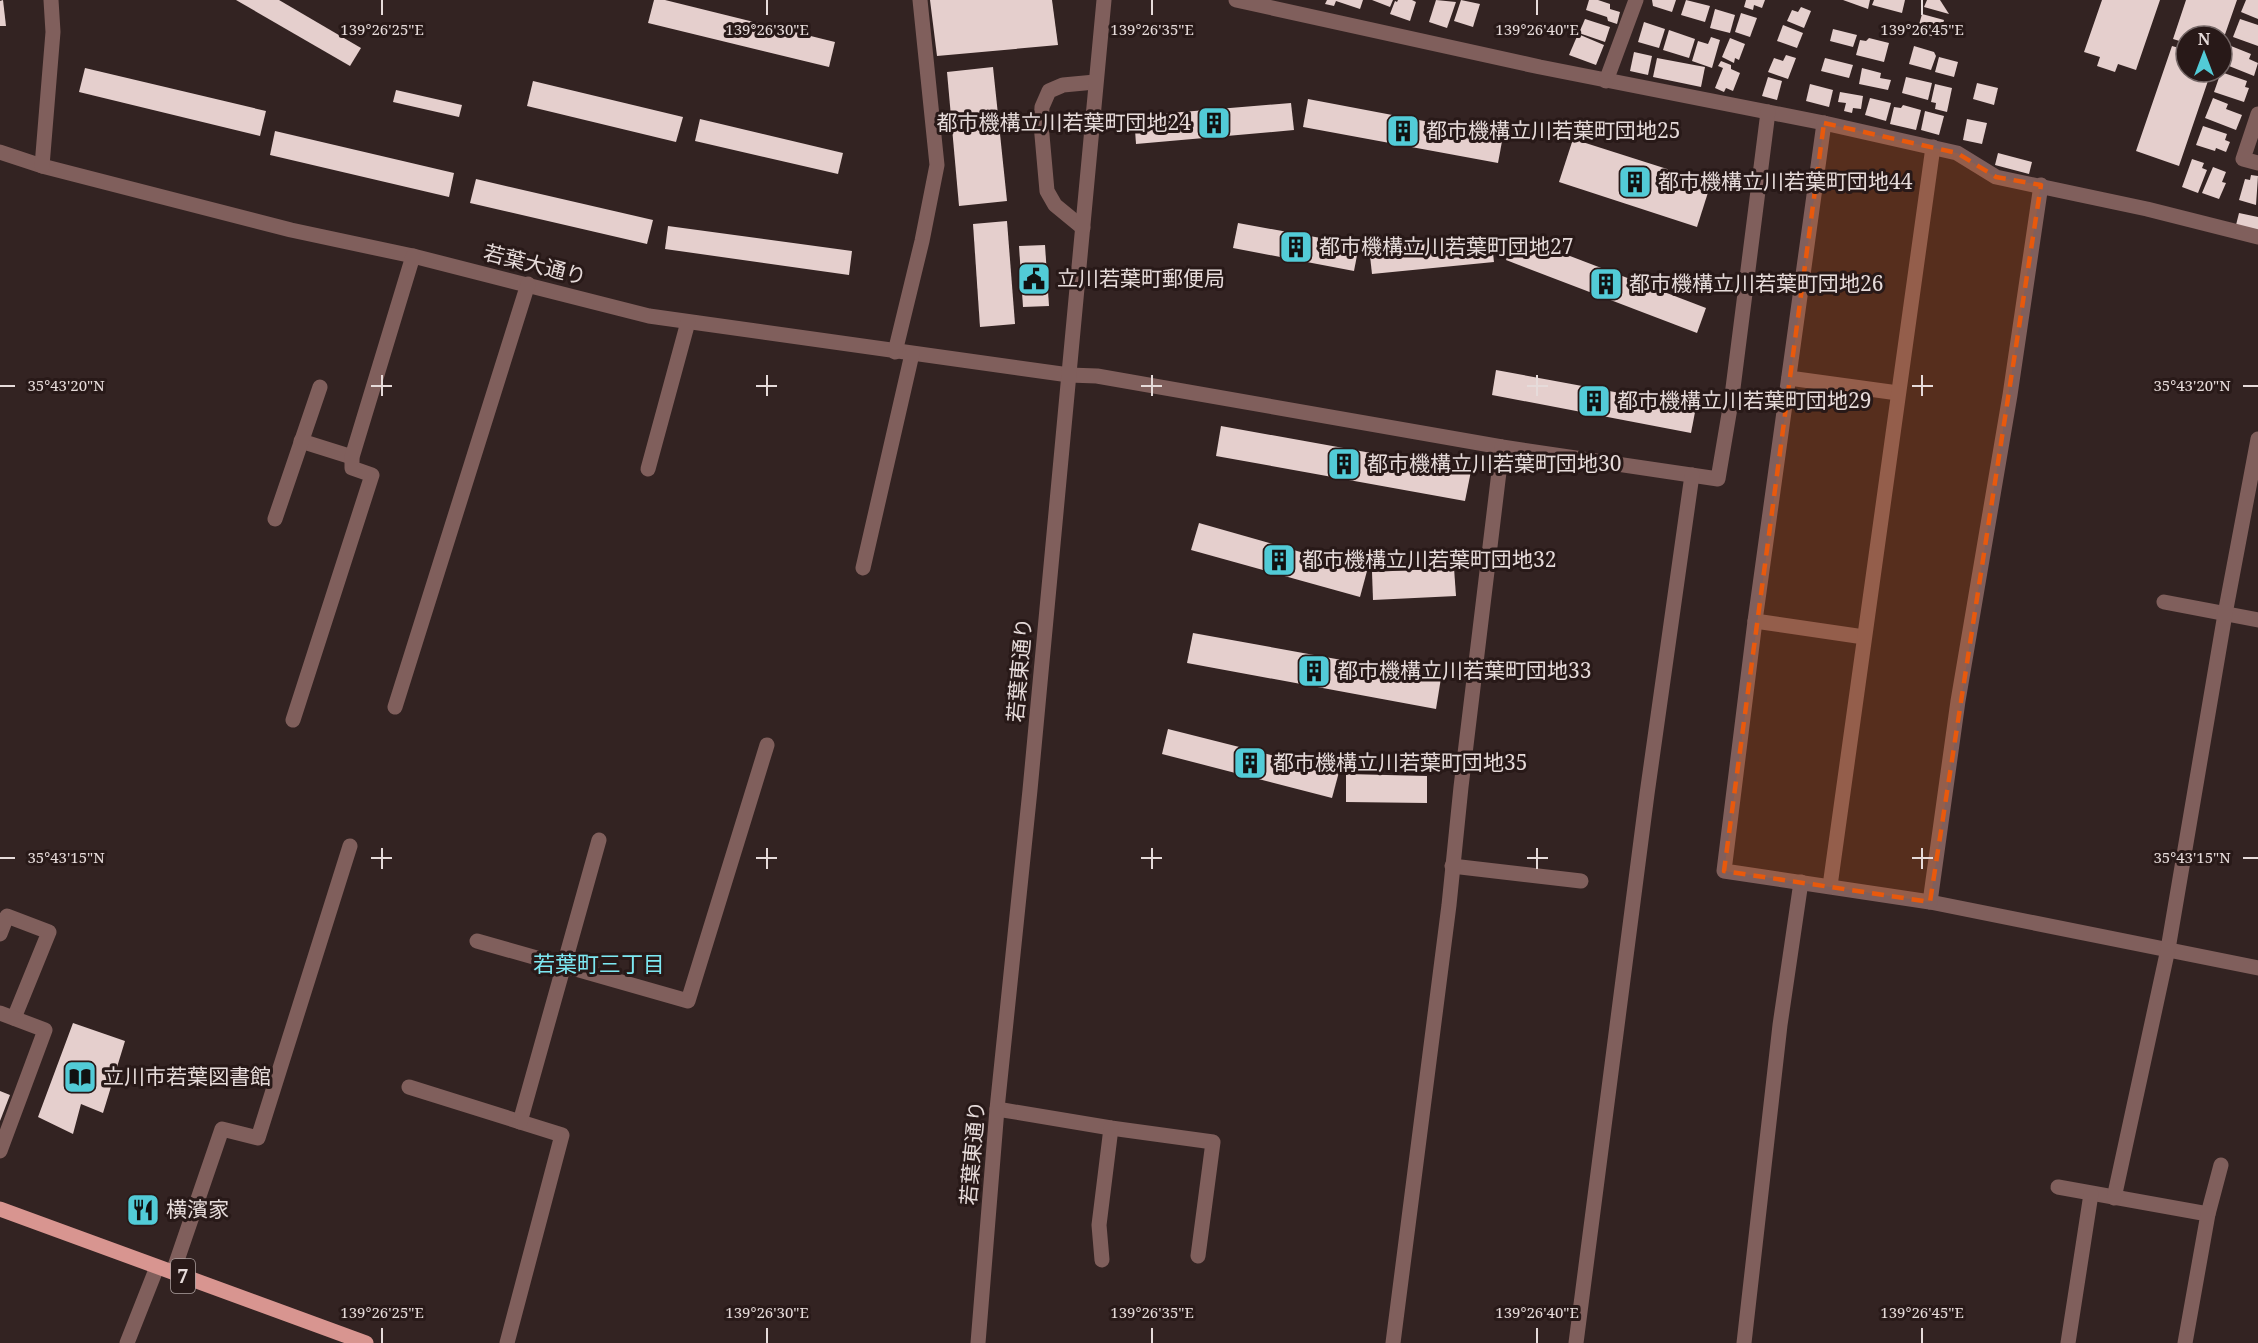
<svg xmlns="http://www.w3.org/2000/svg" width="2258" height="1343" font-family="'Noto Serif','Noto Sans JP',serif">
	<style>
		.building { fill: #e5cfcd }
		.lines { fill: none; stroke-linecap: round; stroke-linejoin: round }
		.minor { stroke: #805f5c; stroke-width: 15 }
		.major { stroke: #d89590; stroke-width: 15 }
		.marked { fill: #e8590c; fill-opacity: 0.2; stroke: #e8590c; stroke-width: 4.5; stroke-dasharray: 12 8; stroke-linejoin: round }
		.ticks { fill: none; stroke: #e6dbda; stroke-width: 2 }
		.labels { text-anchor: middle; stroke-width: 6; stroke-linejoin: round; paint-order: stroke }
		.shield { fill: #281918; stroke: #ada1a0; stroke-width: 1.5 }
		.shield-label { font-size: 20px; font-weight: bold; fill: #e6dbda }
		.poi-label { font-size: 21px; fill: #e6dbda; stroke: #281918; text-anchor: start }
		.street-label { font-size: 21px; fill: #e6dbda; stroke: #281918 }
		.neighbourhood-label { font-size: 22px; fill: #7de8f2; stroke: #281918 }
		.ticks-label { font-size: 15px; text-anchor: middle; fill: #e6dbda; stroke: #281918; stroke-width: 6; stroke-linejoin: round; paint-order: stroke }
	</style>
	<rect width="100%" height="100%" fill="#332322"/>
	<g class="building">
		<polygon points="3,0 6,26 0,26 0,1"/>
		<polygon points="236,0 279,0 361,48 350,66"/>
		<polygon points="654,0 665,0 835,42 829,67 648,23"/>
		<polygon points="930,0 1052,0 1058,45 937,56"/>
		<polygon points="1327,0 1363,0 1360,9 1336,1 1334,6 1325,4"/>
		<polygon points="1372,0 1393,0 1390,7"/>
		<polygon points="1398,0 1412,0 1416,2 1410,21 1390,14 1395,1 1397,2"/>
		<polygon points="1436,0 1456,2 1447,28 1429,22"/>
		<polygon points="1461,0 1480,4 1473,27 1454,21"/>
		<polygon points="1589,0 1598,0 1610,4 1610,9 1620,12 1617,24 1608,21 1607,17 1586,10"/>
		<polygon points="1652,0 1676,0 1672,12 1653,6"/>
		<polygon points="1686,0 1710,6 1705,22 1681,15"/>
		<polygon points="1746,0 1765,0 1762,8 1754,5 1753,10 1744,7"/>
		<polygon points="1843,0 1870,0 1868,9"/>
		<polygon points="1874,0 1905,0 1902,13 1872,5"/>
		<polygon points="1927,0 1940,0 1949,14 1924,7"/>
		<polygon points="2102,0 2160,0 2136,70 2118,64 2115,72 2097,66 2100,57 2084,52"/>
		<polygon points="2186,0 2237,0 2222,43 2222,36 2186,36 2186,43 2173,39"/>
		<polygon points="2246,0 2258,0 2258,19 2241,12"/>
		<polygon points="1801,7 1811,11 1804,28 1787,21 1792,10 1798,12"/>
		<polygon points="1715,9 1735,15 1730,33 1710,28"/>
		<polygon points="1741,13 1757,18 1750,37 1735,32"/>
		<polygon points="1922,14 1944,20 1939,38 1917,32"/>
		<polygon points="1585,19 1610,27 1605,42 1579,33"/>
		<polygon points="2240,19 2258,25 2258,46 2233,37"/>
		<polygon points="1644,22 1665,29 1659,48 1638,42"/>
		<polygon points="1783,25 1803,33 1797,48 1777,41"/>
		<polygon points="1833,29 1857,35 1853,47 1830,41"/>
		<polygon points="1669,30 1695,39 1689,58 1663,50"/>
		<polygon points="1578,34 1604,45 1596,65 1569,55"/>
		<polygon points="1711,37 1720,40 1712,68 1692,61 1698,41 1708,44"/>
		<polygon points="1730,38 1745,44 1739,60 1735,58 1734,63 1722,57"/>
		<polygon points="1869,38 1889,43 1884,62 1856,55 1860,40 1866,41"/>
		<polygon points="1914,46 1934,52 1936,56 1931,70 1909,64"/>
		<polygon points="2172,46 2186,50 2186,72 2211,72 2179,166 2136,151"/>
		<polygon points="2231,46 2251,54 2249,59 2258,63 2254,76 2224,64"/>
		<polygon points="1634,52 1652,56 1648,75 1630,71"/>
		<polygon points="1786,55 1796,58 1788,79 1768,72 1774,58 1783,61"/>
		<polygon points="1939,57 1958,62 1954,77 1935,72"/>
		<polygon points="1657,58 1705,67 1701,87 1653,77"/>
		<polygon points="1825,58 1853,65 1849,78 1821,71"/>
		<polygon points="1721,61 1731,65 1731,69 1740,73 1733,91 1726,88 1724,92 1715,88 1723,68 1718,66"/>
		<polygon points="993,67 1007,201 959,206 947,72"/>
		<polygon points="85,68 266,111 260,136 79,92"/>
		<polygon points="1862,68 1881,73 1880,78 1891,80 1888,90 1859,84"/>
		<polygon points="2221,72 2247,81 2245,87 2249,88 2244,102 2214,92"/>
		<polygon points="1768,77 1782,81 1777,100 1762,96"/>
		<polygon points="1906,77 1932,83 1928,100 1902,93"/>
		<polygon points="533,81 683,117 676,142 527,106"/>
		<polygon points="1977,83 1998,88 1994,105 1973,99"/>
		<polygon points="1810,84 1833,90 1829,107 1806,101"/>
		<polygon points="1935,84 1952,88 1947,112 1935,109 1936,103 1931,102"/>
		<polygon points="396,90 462,105 459,117 393,102"/>
		<polygon points="1840,92 1863,96 1861,109 1853,108 1852,113 1844,111 1846,103 1838,102"/>
		<polygon points="1870,98 1891,103 1886,121 1865,115"/>
		<polygon points="2213,98 2228,104 2226,109 2242,115 2236,130 2205,118"/>
		<polygon points="1308,99 1503,136 1498,163 1303,127"/>
		<polygon points="1291,103 1294,130 1136,144 1134,116"/>
		<polygon points="1903,105 1921,110 1916,130 1890,124 1894,107 1901,108"/>
		<polygon points="1925,111 1944,116 1939,135 1921,130"/>
		<polygon points="700,119 843,153 838,174 695,141"/>
		<polygon points="1967,119 1987,123 1982,144 1963,140"/>
		<polygon points="2203,126 2227,134 2225,140 2230,142 2226,152 2216,148 2215,151 2196,145"/>
		<polygon points="275,131 454,173 449,197 270,155"/>
		<polygon points="1573,139 1711,183 1697,227 1559,182"/>
		<polygon points="1998,153 2032,162 2029,174 1995,165"/>
		<polygon points="2192,159 2204,163 2202,168 2207,170 2198,193 2182,187"/>
		<polygon points="2213,167 2226,172 2222,182 2226,183 2219,199 2202,193"/>
		<polygon points="2251,175 2258,176 2256,205 2239,200 2245,179 2250,180"/>
		<polygon points="476,179 653,220 647,244 470,203"/>
		<polygon points="2239,213 2258,217 2258,230 2236,225"/>
		<polygon points="1007,221 1015,324 980,327 973,224"/>
		<polygon points="1238,223 1359,245 1354,271 1233,248"/>
		<polygon points="668,226 852,251 849,275 665,249"/>
		<polygon points="1515,235 1706,308 1697,333 1506,260"/>
		<polygon points="1491,236 1494,262 1372,274 1369,247"/>
		<polygon points="1045,245 1049,306 1023,307 1019,246"/>
		<polygon points="1496,370 1696,407 1691,433 1492,395"/>
		<polygon points="1221,426 1471,471 1465,501 1216,456"/>
		<polygon points="1199,523 1367,571 1360,597 1191,550"/>
		<polygon points="1454,568 1456,596 1373,600 1372,572"/>
		<polygon points="1193,633 1441,678 1436,709 1187,663"/>
		<polygon points="1168,729 1339,772 1332,798 1162,754"/>
		<polygon points="1346,774 1427,776 1427,803 1346,802"/>
		<polygon points="73,1023 125,1041 103,1113 81,1104 73,1134 38,1117"/>
		<polygon points="0,1091 10,1095 0,1121"/>
	</g>
	<g class="lines">
		<g class="minor">
			<polyline points="1236,0 1540,67 1824,123 1957,153 1996,177 2147,209 2258,237"/>
			<polyline points="1606,81 1636,0"/>
			<polyline points="2258,114 2243,159 2258,163"/>
			<polyline points="1824,123 1755,621 1724,871 1930,902 2258,968"/>
			<polyline points="0,152 42,166 291,230 413,256 649,316 1069,375 1097,376 1502,447 1718,479 1732,396 1768,112"/>
			<polyline points="42,166 53,32 51,0"/>
			<polyline points="1083,228 1055,205 1047,191 1041,124 1042,107 1049,91 1063,85 1095,82"/>
			<polyline points="895,352 922,241 937,165 920,0"/>
			<polyline points="1789,378 1898,393"/>
			<polyline points="301,441 352,457"/>
			<polyline points="648,469 688,322"/>
			<polyline points="275,519 320,387"/>
			<polyline points="863,568 912,354"/>
			<polyline points="2164,602 2258,620"/>
			<polyline points="1755,621 1864,637"/>
			<polyline points="395,707 528,284"/>
			<polyline points="293,720 372,475 352,468 352,457 413,256"/>
			<polyline points="1452,866 1581,881"/>
			<polyline points="1830,886 1933,147"/>
			<polyline points="1930,902 1958,701 2010,395 2041,185"/>
			<polyline points="0,934 7,916 49,932 14,1018"/>
			<polyline points="477,941 688,1001 767,745"/>
			<polyline points="0,1013 45,1030 0,1151"/>
			<polyline points="409,1087 562,1135 507,1343"/>
			<polyline points="997,1109 1111,1128 1213,1142 1198,1256"/>
			<polyline points="520,1122 599,840"/>
			<polyline points="2058,1187 2208,1214"/>
			<polyline points="2114,1198 2168,949 2225,614 2258,439"/>
			<polyline points="1102,1260 1099,1225 1111,1128"/>
			<polyline points="173,1272 222,1129 258,1138 350,846"/>
			<polyline points="127,1343 157,1267"/>
			<polyline points="978,1343 997,1109 1030,790 1104,0"/>
			<polyline points="1393,1343 1449,905 1461,787 1502,447"/>
			<polyline points="1576,1343 1647,794 1692,475"/>
			<polyline points="1744,1343 1780,1025 1801,882"/>
			<polyline points="2068,1343 2091,1194"/>
			<polyline points="2185,1343 2208,1214 2221,1165"/>
		</g>
		<polyline class="major" points="0,1209 366,1343"/>
	</g>
	<path class="marked" d="M1824,123L1957,153L1996,177L2041,185L1930,902L1724,871Z"/>
	<path class="ticks" d="M382,0V15M767,0V15M1152,0V15M1537,0V15M1922,0V15M382,375V396M767,375V396M1152,375V396M1537,375V396M1922,375V396M0,386H15M371,386H392M756,386H777M1141,386H1162M1527,386H1548M1912,386H1933M2243,386H2258M382,848V869M767,848V869M1152,848V869M1537,848V869M1922,848V869M0,858H15M371,858H392M756,858H777M1141,858H1162M1527,858H1548M1912,858H1933M2243,858H2258M382,1328V1343M767,1328V1343M1152,1328V1343M1537,1328V1343M1922,1328V1343"/>
	<defs>
		<g id="building-square" transform="scale(1.725)"><rect x="-9" y="-9" width="18" height="18" rx="4" fill="#52cbd7" stroke="#281918"/><path d="M-4-6H4V6H1V3H-1V6H-4ZM-2.5-4.3h1.7v1.8h-1.7ZM.8-4.3h1.7v1.8H.8ZM-2.5-1h1.7V.8h-1.7ZM.8-1h1.7V.8H.8Z" fill="#111"/></g>
		<g id="civic-square" transform="scale(1.725)"><rect x="-9" y="-9" width="18" height="18" rx="4" fill="#52cbd7" stroke="#281918"/><path d="M-.6-6.5H3V-4.5H.6V-3L4-1V1h2V6H-6V1h2V-1L-.6-3ZM-1.2 2.5V6h2.4V2.5Z" fill="#111"/></g>
		<g id="library-square" transform="scale(1.725)"><rect x="-9" y="-9" width="18" height="18" rx="4" fill="#52cbd7" stroke="#281918"/><path d="M-6-4Q-3-5.5-.7-3.5V5Q-3 3-6 4ZM6-4Q3-5.5 .7-3.5V5Q3 3 6 4Z" fill="#111"/></g>
		<g id="restaurant-square" transform="scale(1.725)"><rect x="-9" y="-9" width="18" height="18" rx="4" fill="#52cbd7" stroke="#281918"/><path d="M-5-6h1v4h1v-4h1v4h1v-4h1v5L-1.5 .5V6h-2V.5L-5-1ZM5-6V6H3V1.5H1.5Q1.5-4 5-6Z" fill="#111"/></g>
	</defs>
	<g fill-rule="evenodd">
		<use href="#building-square" x="1214" y="123"/>
		<use href="#building-square" x="1403" y="131"/>
		<use href="#building-square" x="1635" y="182"/>
		<use href="#building-square" x="1296" y="247"/>
		<use href="#civic-square" x="1034" y="279"/>
		<use href="#building-square" x="1606" y="284"/>
		<use href="#building-square" x="1594" y="401"/>
		<use href="#building-square" x="1344" y="464"/>
		<use href="#building-square" x="1279" y="560"/>
		<use href="#building-square" x="1314" y="671"/>
		<use href="#building-square" x="1250" y="763"/>
		<use href="#library-square" x="80" y="1077"/>
		<use href="#restaurant-square" x="143" y="1210"/>
	</g>
	<g class="labels">
		<rect class="shield" x="171" y="1259" width="24" height="34" rx="4.5"/>
		<g class="shield-label">
			<text x="183" y="1283">7</text>
		</g>
		<g class="poi-label">
			<text x="1191" y="130" text-anchor="end">都市機構立川若葉町団地24</text>
			<text x="1426" y="138">都市機構立川若葉町団地25</text>
			<text x="1658" y="189">都市機構立川若葉町団地44</text>
			<text x="1319" y="254">都市機構立川若葉町団地27</text>
			<text x="1057" y="286">立川若葉町郵便局</text>
			<text x="1629" y="291">都市機構立川若葉町団地26</text>
			<text x="1617" y="408">都市機構立川若葉町団地29</text>
			<text x="1367" y="471">都市機構立川若葉町団地30</text>
			<text x="1302" y="567">都市機構立川若葉町団地32</text>
			<text x="1337" y="678">都市機構立川若葉町団地33</text>
			<text x="1273" y="770">都市機構立川若葉町団地35</text>
			<text x="103" y="1084">立川市若葉図書館</text>
			<text x="166" y="1217">横濱家</text>
		</g>
		<g class="street-label">
			<text transform="translate(535 265) rotate(14)" y="7">若葉大通り</text>
			<text transform="translate(1020 670) rotate(-85)" y="7">若葉東通り</text>
			<text transform="translate(973 1153) rotate(-85)" y="7">若葉東通り</text>
		</g>
		<g class="neighbourhood-label">
			<text x="599" y="972">若葉町三丁目</text>
		</g>
	</g>
	<g class="ticks-label">
		<text x="382" y="35">139°26'25"E</text>
		<text x="767" y="35">139°26'30"E</text>
		<text x="1152" y="35">139°26'35"E</text>
		<text x="1537" y="35">139°26'40"E</text>
		<text x="1922" y="35">139°26'45"E</text>
		<text x="66" y="391">35°43'20"N</text>
		<text x="2192" y="391">35°43'20"N</text>
		<text x="66" y="863">35°43'15"N</text>
		<text x="2192" y="863">35°43'15"N</text>
		<text x="382" y="1318">139°26'25"E</text>
		<text x="767" y="1318">139°26'30"E</text>
		<text x="1152" y="1318">139°26'35"E</text>
		<text x="1537" y="1318">139°26'40"E</text>
		<text x="1922" y="1318">139°26'45"E</text>
	</g>
	<g transform="translate(2204 54)"><circle r="28" fill="#281918" stroke="#746766" stroke-width="1.5"/>
	<path d="M0-4.5L10 22L0 15L-10 22Z" fill="#52cbd7"/>
	<text y="-9" font-size="16" font-weight="bold" text-anchor="middle" fill="#e6dbda">N</text>
	</g>
</svg>
